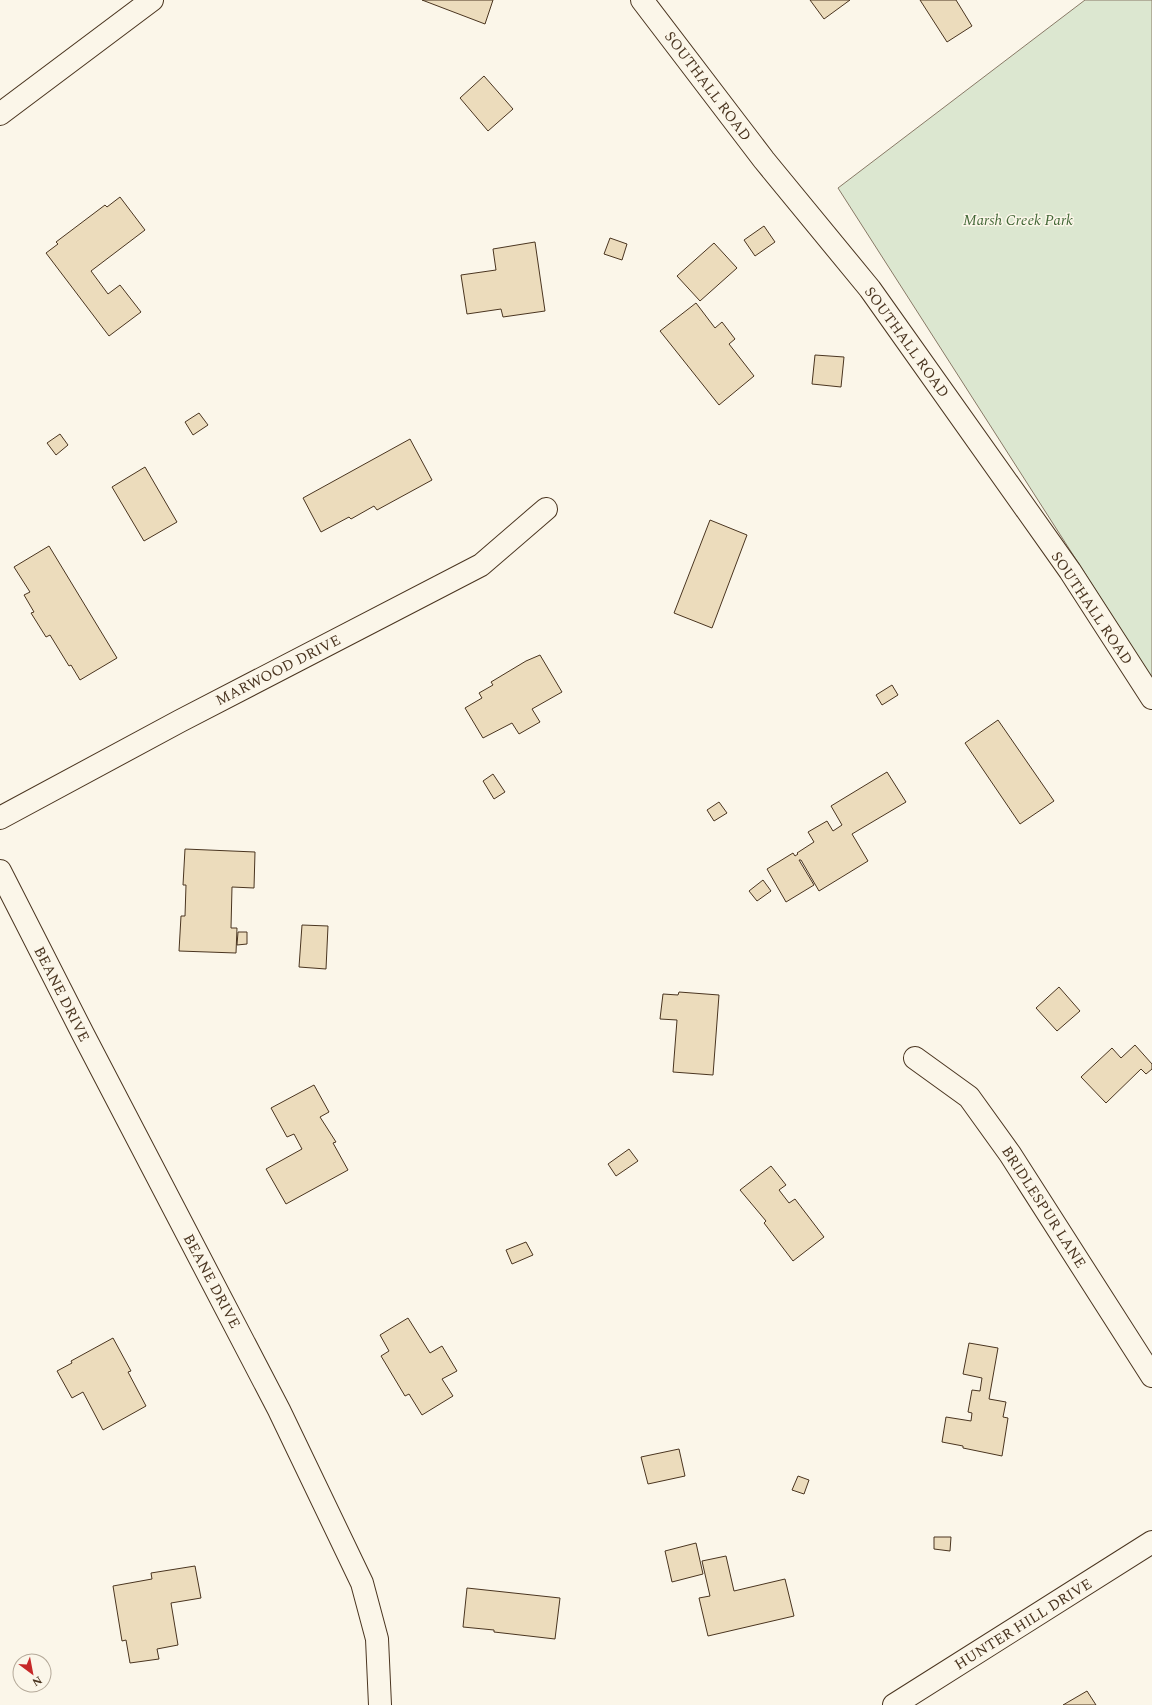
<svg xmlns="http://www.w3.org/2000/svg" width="1152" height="1705" font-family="Spectral,serif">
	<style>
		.green { fill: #dce7d0; stroke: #887966 }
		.building { fill: #ecdcbc; stroke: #4a3520 }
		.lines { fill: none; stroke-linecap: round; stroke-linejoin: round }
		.street-casing { stroke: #4a3520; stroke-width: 24 }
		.secondary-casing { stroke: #4a3520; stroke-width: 24 }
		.street { stroke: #fbf6e9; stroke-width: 22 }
		.secondary { stroke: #fbf6e9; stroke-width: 22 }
		.labels { text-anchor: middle; stroke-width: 3; stroke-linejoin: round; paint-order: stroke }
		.street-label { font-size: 15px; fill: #4a3520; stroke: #fbf6e9 }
		.park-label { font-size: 15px; font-style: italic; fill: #436837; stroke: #fbf6e9 }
	</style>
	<rect width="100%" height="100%" fill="#fbf6e9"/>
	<polygon class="green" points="1085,0 1152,0 1152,678 838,188"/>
	<g class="building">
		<polygon points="422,0 493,0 485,24"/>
		<polygon points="810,0 850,0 824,19"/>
		<polygon points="920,0 956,0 972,26 947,42"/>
		<polygon points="484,76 513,109 488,131 460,98"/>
		<polygon points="120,197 145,230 91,271 108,294 120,285 141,312 109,336 46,253 58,244 56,242 105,205 107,207"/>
		<polygon points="764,226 775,242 755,256 744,240"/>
		<polygon points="610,238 627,244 622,260 604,254"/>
		<polygon points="535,242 545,311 503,317 501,309 467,314 461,275 496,270 493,249"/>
		<polygon points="714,243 737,268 700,301 677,276"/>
		<polygon points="696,303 715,328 722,322 735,339 729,344 754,376 719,405 660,331"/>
		<polygon points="815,355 844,357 841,387 812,384"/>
		<polygon points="199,413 208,425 193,435 185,422"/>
		<polygon points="60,434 68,445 56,455 47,443"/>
		<polygon points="410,439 432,480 377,510 374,506 351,519 349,517 321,532 303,498"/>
		<polygon points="145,467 177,522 144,541 112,487"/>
		<polygon points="710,520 747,535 712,628 674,613"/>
		<polygon points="49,546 117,658 80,680 71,665 69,666 50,635 46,637 31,613 34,612 24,595 30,592 14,567"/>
		<polygon points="540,655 562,692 532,709 540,722 519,734 512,723 483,738 465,708 482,698 479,693 493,685 491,682 526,661"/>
		<polygon points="892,685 898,695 882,705 876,695"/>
		<polygon points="998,720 1054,801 1020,824 965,743"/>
		<polygon points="887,772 906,802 852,834 868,861 819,891 801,860 799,860 814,885 786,902 767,869 793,853 795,856 798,854 797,853 814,842 808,832 827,821 833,831 842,825 831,806"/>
		<polygon points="493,774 505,792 494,799 483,781"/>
		<polygon points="719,802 727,813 714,821 707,810"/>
		<polygon points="185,849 255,852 254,888 232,887 231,928 237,928 236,953 179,951 181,916 185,916 186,885 183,885"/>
		<polygon points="763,880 771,891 757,901 749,891"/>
		<polygon points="302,925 328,926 326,969 299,967"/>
		<polygon points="238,932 247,932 247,944 237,945"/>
		<polygon points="1059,987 1080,1011 1057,1031 1036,1008"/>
		<polygon points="679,992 719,995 713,1075 673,1072 677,1020 660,1019 663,994 678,995"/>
		<polygon points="1135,1045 1152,1064 1152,1069 1146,1074 1141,1069 1106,1103 1081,1077 1112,1048 1121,1058"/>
		<polygon points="314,1085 329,1112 320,1117 336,1142 333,1143 348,1170 286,1204 266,1169 302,1149 294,1134 287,1137 271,1108"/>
		<polygon points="629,1149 638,1161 616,1176 608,1164"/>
		<polygon points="771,1166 786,1185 779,1190 789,1203 795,1199 824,1237 793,1261 764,1223 766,1221 740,1190"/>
		<polygon points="526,1242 533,1255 512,1264 506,1250"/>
		<polygon points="408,1318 430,1353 442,1346 457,1371 442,1379 453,1396 422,1415 409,1394 405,1396 381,1356 389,1351 380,1335"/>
		<polygon points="113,1338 131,1371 128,1372 146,1406 103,1430 83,1392 72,1398 57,1371 72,1363 71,1361"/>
		<polygon points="969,1343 998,1348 989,1399 1006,1402 1003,1417 1008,1418 1002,1456 963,1448 963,1446 942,1442 946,1417 971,1421 972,1413 968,1412 972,1390 980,1391 982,1378 963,1374"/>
		<polygon points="679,1449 685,1476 648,1484 641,1457"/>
		<polygon points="798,1476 809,1480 804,1494 792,1490"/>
		<polygon points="934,1537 951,1537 950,1551 934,1549"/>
		<polygon points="696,1543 703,1574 672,1582 665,1551"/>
		<polygon points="726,1556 734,1591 785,1579 794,1616 708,1636 699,1598 710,1596 702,1561"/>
		<polygon points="195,1566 201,1598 171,1603 178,1645 157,1649 159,1659 130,1663 126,1640 122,1641 113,1586 152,1579 151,1573"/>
		<polygon points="467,1588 560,1598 555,1639 494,1632 494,1630 463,1627"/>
		<polygon points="1087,1691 1096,1705 1063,1705"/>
	</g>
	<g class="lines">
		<g class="street-casing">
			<g id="street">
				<polyline points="0,114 152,0"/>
				<polyline points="0,818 180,721 481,565 546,509"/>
				<polyline points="0,871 83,1034 279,1410 362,1583 377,1639 380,1705"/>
				<polyline points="915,1058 969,1097 1010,1154 1152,1376"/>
				<polyline points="894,1705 1152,1542"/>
			</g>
		</g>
		<g class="secondary-casing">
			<polyline id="secondary" points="642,0 764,160 870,289 1070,571 1152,698"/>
		</g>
		<use href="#street" class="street"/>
		<use href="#secondary" class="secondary"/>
	</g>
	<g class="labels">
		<g class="street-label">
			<text transform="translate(708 86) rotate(53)" y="5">SOUTHALL ROAD</text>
			<text transform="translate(907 342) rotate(54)" y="5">SOUTHALL ROAD</text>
			<text transform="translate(1092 608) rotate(56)" y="5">SOUTHALL ROAD</text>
			<text transform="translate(278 670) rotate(-27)" y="5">MARWOOD DRIVE</text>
			<text transform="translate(62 994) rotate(63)" y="5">BEANE DRIVE</text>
			<text transform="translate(1044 1207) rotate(57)" y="5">BRIDLESPUR LANE</text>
			<text transform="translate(212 1281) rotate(62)" y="5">BEANE DRIVE</text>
			<text transform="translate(1023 1624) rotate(-32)" y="5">HUNTER HILL DRIVE</text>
		</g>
		<g class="park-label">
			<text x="1018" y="225">Marsh Creek Park</text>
		</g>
	</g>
	<g transform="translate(32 1673) rotate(148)"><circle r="19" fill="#fbf6e9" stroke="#b4a999"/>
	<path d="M0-3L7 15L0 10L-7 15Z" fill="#c62828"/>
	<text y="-6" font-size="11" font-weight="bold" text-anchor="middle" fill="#4a3520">N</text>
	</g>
</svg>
